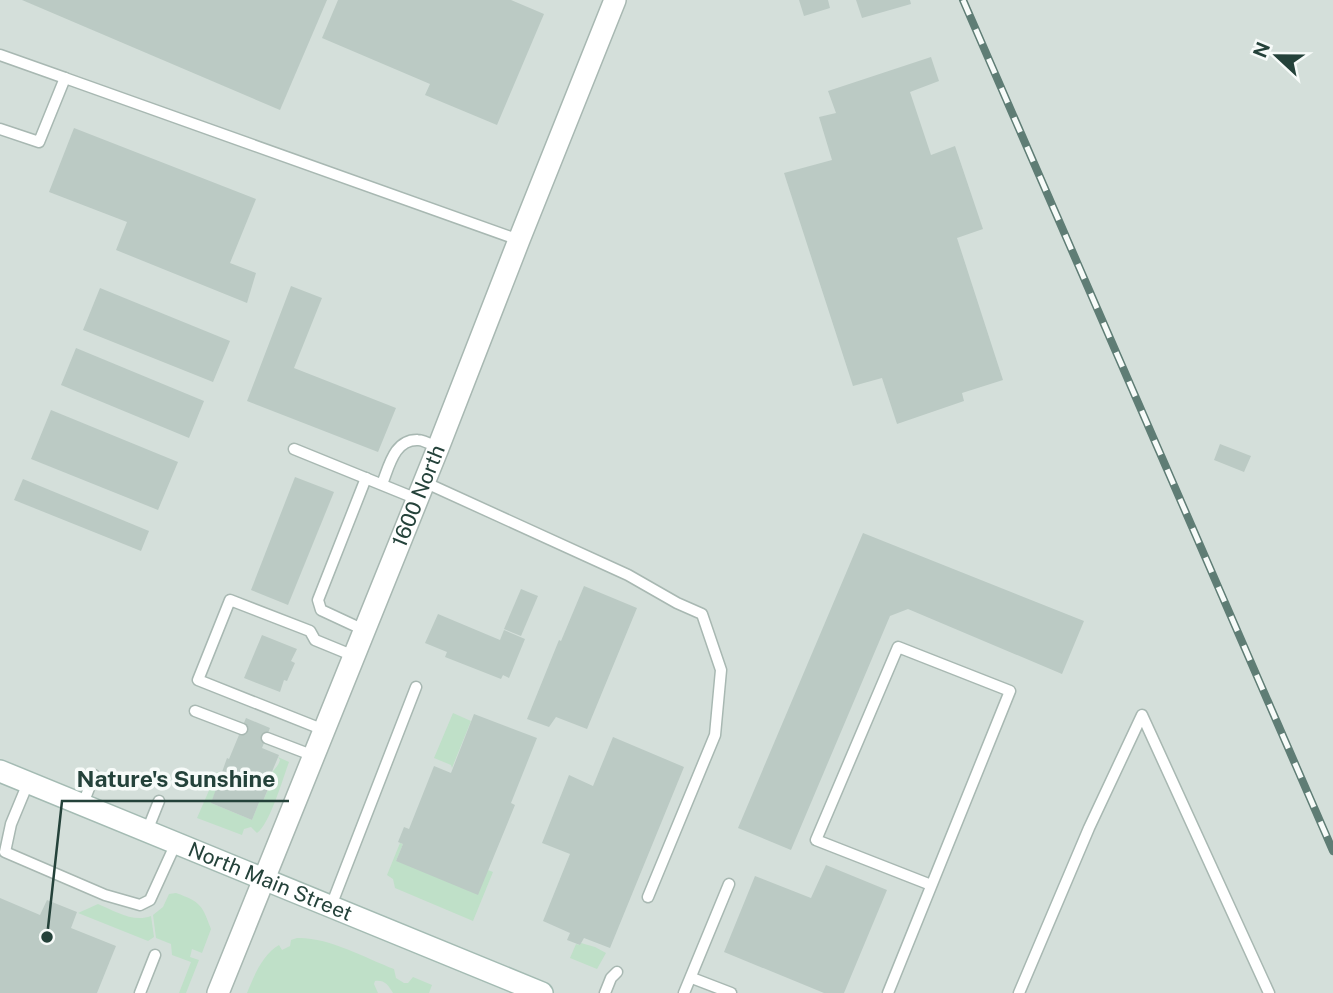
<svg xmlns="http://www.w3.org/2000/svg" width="1333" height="993" font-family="'Public Sans',sans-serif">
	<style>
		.built { fill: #d4dfda }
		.green { fill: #bfe0c8 }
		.building { fill: #bbcac4 }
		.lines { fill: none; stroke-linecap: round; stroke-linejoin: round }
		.service-casing { stroke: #a8b8b2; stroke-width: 13 }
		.tertiary-casing { stroke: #a8b8b2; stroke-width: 24 }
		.secondary-casing { stroke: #a4bbb3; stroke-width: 24 }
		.service { stroke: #fff; stroke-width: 10 }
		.tertiary { stroke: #fff; stroke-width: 21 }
		.secondary { stroke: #fff; stroke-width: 21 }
		.rail-casing { stroke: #5f7d75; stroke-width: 8 }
		.rail { stroke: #f7fbf9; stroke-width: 5; stroke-dasharray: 16; stroke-linecap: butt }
		.labels { text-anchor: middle; stroke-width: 7; stroke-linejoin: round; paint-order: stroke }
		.street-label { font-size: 21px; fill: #24423a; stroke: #f7fbf9 }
		.leader { fill: none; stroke: #24423a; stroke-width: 2.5 }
		.callout-dot { fill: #24423a; stroke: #f7fbf9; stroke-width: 2.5 }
		.callout-label { font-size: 23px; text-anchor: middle; font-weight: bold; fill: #24423a; stroke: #f7fbf9; stroke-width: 7; stroke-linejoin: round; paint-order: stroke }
	</style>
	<rect width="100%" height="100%" fill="#e6efeb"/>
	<rect class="built" x="0" y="0" width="1333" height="993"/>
	<g class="green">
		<polygon points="453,713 471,721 452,768 451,765 434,758"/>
		<path d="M278,757L289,762C283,778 270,824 257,833L251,827L244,829L242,835L197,818L217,772L221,773L217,782L219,783L211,803L252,820L260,800L263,801L274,776L271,774C274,769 278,767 280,760Z"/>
		<polygon points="400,843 403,844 396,861 488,870 493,872 473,921 395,888 393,879 387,875"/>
		<path d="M176,893C201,902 202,905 211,929L202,953L192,949L190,957L199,960L186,993H179L191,962L172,955L171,944L156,938L153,915L163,907L169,894Z"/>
		<path d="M98,904C115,911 133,923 151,916L154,937L148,941L78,913Z"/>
		<path d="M297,938C329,937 365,958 394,969L396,978L404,983H408L413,977L432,985L429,993H393C388,985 385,980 375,981L374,984L378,993H247C254,976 262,955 279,945L282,950L290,946L291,940Z"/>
		<polygon points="581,943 595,947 606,953 597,969 570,958 576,944 580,945"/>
	</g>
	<g class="building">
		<polygon points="22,0 327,0 280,110"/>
		<polygon points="338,0 511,0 544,14 497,125 425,95 430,84 322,38"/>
		<polygon points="799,0 828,0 830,8 804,16"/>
		<polygon points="856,0 910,0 911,4 862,18"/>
		<polygon points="931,57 939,81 910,92 931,155 955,146 983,229 957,238 1003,380 962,393 964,401 897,424 882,378 853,386 784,173 832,160 819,117 836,113 828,91"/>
		<polygon points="74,128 256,199 230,263 256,273 247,303 116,250 127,222 49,192"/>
		<polygon points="291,286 322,298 294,368 396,408 378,452 247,401"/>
		<polygon points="100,288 230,341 213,382 83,330"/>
		<polygon points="76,348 204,401 189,438 61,385"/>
		<polygon points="51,410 178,462 158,510 31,459"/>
		<polygon points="1220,444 1251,456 1244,472 1214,460"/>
		<polygon points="295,477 334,492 288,605 251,590"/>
		<polygon points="23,479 149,531 141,551 14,500"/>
		<polygon points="863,533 1084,621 1062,674 908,609 890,616 791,850 738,828"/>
		<polygon points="584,586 637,608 587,729 556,717 549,727 527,719 559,640 561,641"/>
		<polygon points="521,589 538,596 521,636 504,629"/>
		<polygon points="438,614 500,640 504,630 525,639 509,678 503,675 501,679 445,657 447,652 425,643"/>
		<polygon points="262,635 297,649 291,661 295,663 287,681 284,680 280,692 244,678"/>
		<polygon points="474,714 537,738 511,803 515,805 478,895 396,861 403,844 398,842 404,827 409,829 434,766 451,773"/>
		<polygon points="246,718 270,728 262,748 279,755 271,774 274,775 263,801 260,800 252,820 211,803 227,758 229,759"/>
		<polygon points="613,737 684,767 610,948 584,938 580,945 567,940 570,933 543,921 570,854 542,843 569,775 593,786"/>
		<polygon points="826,865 887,890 844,993 824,993 724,952 755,876 811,898"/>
		<polygon points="0,898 40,915 47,900 77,912 71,928 116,946 97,993 0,993"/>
	</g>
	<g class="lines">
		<g class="service-casing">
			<g id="service">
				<polyline points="0,55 65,78"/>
				<polyline points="0,129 39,142 65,78 519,240"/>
				<polyline points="294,449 417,499"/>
				<polyline points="424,482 628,575 677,603 702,614 721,670 715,735 648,897"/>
				<path d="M382,484C389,467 394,439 418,440C424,440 432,445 438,448"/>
				<polyline points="364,630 321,610 318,600 366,478"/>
				<polyline points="195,711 242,729"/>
				<polyline points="324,730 198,680 230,600 310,631 315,640 354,656"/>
				<polyline points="267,738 314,756"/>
				<polyline points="28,783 11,824 5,852 105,895 140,905 150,900 176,843"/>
				<polyline points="83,804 94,775"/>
				<polyline points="147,831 159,801"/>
				<polyline points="331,906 416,687"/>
				<polyline points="692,978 731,993"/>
				<polyline points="140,993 155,955"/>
				<polyline points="605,993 611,978 617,972"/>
				<polyline points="684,993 729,884"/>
				<polyline points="888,993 1010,691 898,647 816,840 931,885"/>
				<polyline points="1019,993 1089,828 1142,715 1269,993"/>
			</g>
		</g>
		<g class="tertiary-casing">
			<g id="tertiary">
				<path id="s1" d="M218,993L438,448L519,240L615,0"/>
			</g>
		</g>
		<g class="secondary-casing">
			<g id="secondary">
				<path id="s2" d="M0,771L542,993"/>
			</g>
		</g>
		<use href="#service" class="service"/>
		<use href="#tertiary" class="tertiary"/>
		<use href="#secondary" class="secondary"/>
		<g class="rail-casing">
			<polyline id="rail" points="963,0 1333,851"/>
		</g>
		<use href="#rail" class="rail"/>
	</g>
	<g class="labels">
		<g class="street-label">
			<text dy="7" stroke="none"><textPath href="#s1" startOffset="536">1600 North</textPath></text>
			<text dy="7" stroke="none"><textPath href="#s2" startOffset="292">North Main Street</textPath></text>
		</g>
	</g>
	<path class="leader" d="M47 937L62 801H289"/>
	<circle class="callout-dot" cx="47" cy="937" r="7"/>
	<g class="callout-label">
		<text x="176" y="787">Nature's Sunshine</text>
	</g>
	<g transform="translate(1277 56) rotate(292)" stroke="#f7fbf9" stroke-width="5" paint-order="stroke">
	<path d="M0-5L12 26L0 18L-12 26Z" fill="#24423a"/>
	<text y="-10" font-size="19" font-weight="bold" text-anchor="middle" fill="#24423a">N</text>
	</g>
</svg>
